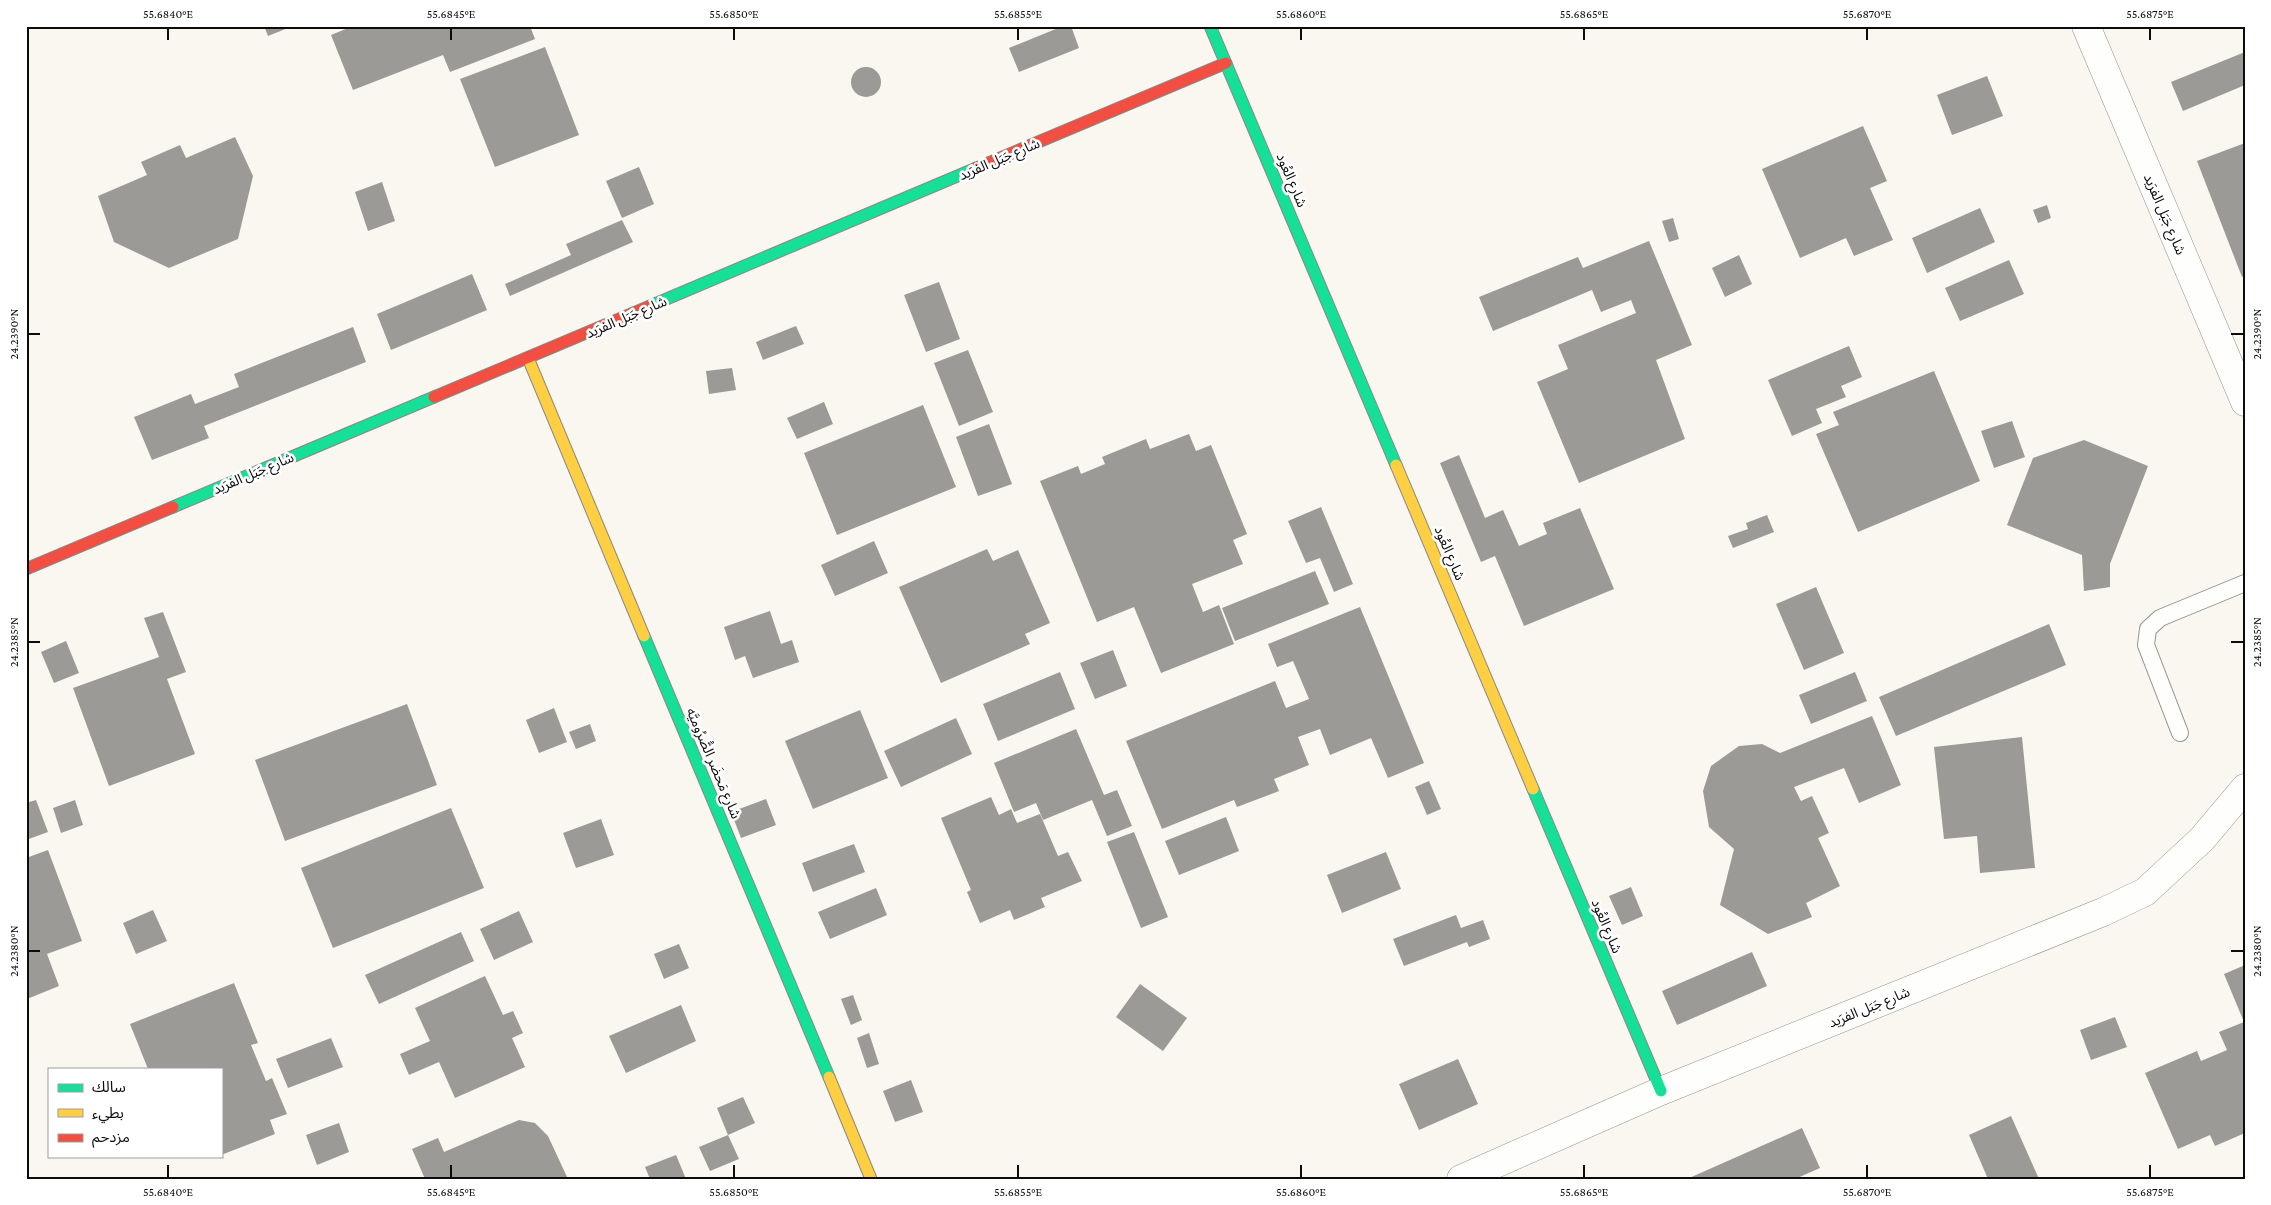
<svg xmlns="http://www.w3.org/2000/svg" width="2271" height="1205" font-family="'Crimson Pro','Noto Sans Arabic',serif">
	<style>
		.building { fill: #9c9a96 }
		.lines { fill: none; stroke-linecap: round; stroke-linejoin: round }
		.lane-casing { stroke: #93928f; stroke-width: 18 }
		.street-casing { stroke: #93928f; stroke-width: 29 }
		.fast-casing { stroke: #8a8885; stroke-width: 13 }
		.slow-casing { stroke: #8a8885; stroke-width: 13 }
		.jam-casing { stroke: #8a8885; stroke-width: 13 }
		.lane { stroke: #fefefd; stroke-width: 16 }
		.street { stroke: #fefefd; stroke-width: 28 }
		.fast { stroke: #16e098; stroke-width: 11 }
		.slow { stroke: #ffcf43; stroke-width: 11 }
		.jam { stroke: #f24e42; stroke-width: 11 }
		.ticks { fill: none; stroke: #0c0c0c; stroke-width: 2 }
		.labels { text-anchor: middle; stroke-width: 5; stroke-linejoin: round; paint-order: stroke }
		.street-label { font-size: 14px; fill: #0c0c0c; stroke: #fff }
		.neatline { fill: none; stroke: #0c0c0c; stroke-width: 2 }
		.ticks-label { font-size: 12px; text-anchor: middle; fill: #0c0c0c }
	</style>
	<rect width="100%" height="100%" fill="#faf7f0"/>
	<g class="building">
		<polygon points="264,26 293,26 268,36"/>
		<polygon points="353,26 530,26 535,39 450,72 443,55 353,90 331,35"/>
		<polygon points="1063,26 1071,26 1079,48 1019,72 1009,48"/>
		<polygon points="545,47 579,135 495,167 460,79"/>
		<polygon points="2245,52 2245,85 2183,111 2171,82"/>
		<circle cx="866" cy="82" r="15"/>
		<polygon points="1987,76 2003,116 1952,135 1937,95"/>
		<polygon points="1863,126 1887,181 1870,188 1893,240 1854,256 1846,238 1800,258 1762,169"/>
		<polygon points="235,137 253,176 238,239 169,268 114,242 98,196 147,175 141,162 180,145 186,158"/>
		<polygon points="2245,143 2245,276 2242,277 2197,161"/>
		<polygon points="639,167 654,204 622,218 606,181"/>
		<polygon points="382,182 395,221 368,231 355,192"/>
		<polygon points="2047,205 2051,218 2038,223 2033,210"/>
		<polygon points="1980,208 1995,242 1927,273 1912,238"/>
		<polygon points="1673,218 1679,239 1669,242 1662,221"/>
		<polygon points="622,220 633,242 510,296 505,284 571,255 566,244"/>
		<polygon points="1649,241 1692,345 1656,360 1685,439 1579,483 1537,382 1568,369 1558,345 1636,313 1631,300 1601,312 1592,290 1493,331 1479,297 1578,257 1583,268"/>
		<polygon points="1739,255 1752,284 1725,297 1712,268"/>
		<polygon points="2009,260 2024,294 1960,321 1945,288"/>
		<polygon points="472,274 487,310 391,350 377,314"/>
		<polygon points="939,282 960,339 926,352 904,295"/>
		<polygon points="796,326 804,344 763,360 756,342"/>
		<polygon points="353,327 366,362 204,426 209,438 152,460 134,417 191,394 195,404 239,387 234,374"/>
		<polygon points="1849,346 1862,377 1841,386 1846,397 1816,409 1822,423 1792,436 1768,380"/>
		<polygon points="968,350 993,412 959,426 934,363"/>
		<polygon points="732,368 736,390 709,394 706,371"/>
		<polygon points="1934,371 1980,481 1858,532 1816,434 1839,425 1833,412"/>
		<polygon points="824,402 833,424 797,439 787,418"/>
		<polygon points="923,405 956,487 837,535 804,453"/>
		<polygon points="2012,421 2025,457 1994,468 1981,431"/>
		<polygon points="989,424 1012,484 978,496 956,437"/>
		<polygon points="1189,434 1196,451 1211,445 1247,534 1233,540 1243,564 1192,584 1203,612 1219,605 1234,644 1161,673 1134,607 1097,622 1040,481 1078,466 1081,474 1105,464 1102,457 1146,439 1150,449"/>
		<polygon points="2084,440 2148,466 2110,564 2110,587 2084,591 2082,555 2007,525 2033,458"/>
		<polygon points="1459,455 1485,518 1503,510 1519,546 1547,534 1543,523 1580,508 1614,589 1524,626 1495,556 1481,562 1440,463"/>
		<polygon points="1321,507 1353,584 1334,592 1320,558 1306,563 1288,521"/>
		<polygon points="1767,515 1774,532 1733,548 1728,536 1748,529 1746,523"/>
		<polygon points="874,541 888,573 835,596 821,565"/>
		<polygon points="987,549 993,561 1018,550 1050,623 1025,634 1030,644 941,683 899,587"/>
		<polygon points="1315,571 1329,604 1235,641 1222,608"/>
		<polygon points="1816,587 1844,653 1804,670 1776,604"/>
		<polygon points="1360,607 1424,763 1388,778 1371,738 1330,755 1320,729 1298,737 1309,765 1274,779 1279,791 1237,807 1234,800 1162,829 1126,741 1275,681 1286,708 1309,699 1293,661 1277,667 1268,644"/>
		<polygon points="770,611 781,644 792,640 799,662 753,678 745,656 735,660 724,627"/>
		<polygon points="163,612 186,672 167,679 195,754 109,786 73,688 159,657 144,618"/>
		<polygon points="2049,624 2066,665 1896,736 1879,697"/>
		<polygon points="66,641 79,673 54,683 41,652"/>
		<polygon points="1113,650 1127,686 1095,699 1080,663"/>
		<polygon points="1060,672 1075,709 998,741 983,704"/>
		<polygon points="1855,672 1867,701 1811,724 1799,695"/>
		<polygon points="407,704 437,785 285,841 255,760"/>
		<polygon points="554,708 567,742 539,753 526,720"/>
		<polygon points="860,710 888,778 813,809 785,741"/>
		<polygon points="1872,716 1901,785 1859,803 1844,768 1794,787 1801,801 1812,796 1829,833 1818,838 1840,886 1806,903 1812,917 1768,934 1720,905 1734,849 1709,827 1703,791 1711,766 1739,746 1762,744 1780,753"/>
		<polygon points="956,718 972,754 901,787 884,751"/>
		<polygon points="590,724 596,741 576,749 569,732"/>
		<polygon points="1076,729 1104,795 1117,790 1132,826 1107,836 1092,800 1043,820 1036,803 1014,812 994,763"/>
		<polygon points="2022,737 2035,868 1980,873 1977,836 1944,839 1934,747"/>
		<polygon points="1429,781 1441,809 1427,815 1415,787"/>
		<polygon points="991,797 999,815 1011,809 1017,823 1040,814 1058,856 1068,852 1082,881 1041,898 1045,907 1014,920 1010,910 980,923 967,892 971,890 941,818"/>
		<polygon points="766,799 776,825 741,838 731,812"/>
		<polygon points="36,800 48,832 26,840 26,803"/>
		<polygon points="75,800 83,825 61,833 53,808"/>
		<polygon points="451,808 484,888 333,948 301,868"/>
		<polygon points="1226,817 1239,851 1179,875 1165,841"/>
		<polygon points="601,819 614,855 576,868 563,833"/>
		<polygon points="1134,832 1168,917 1141,928 1107,842"/>
		<polygon points="854,844 865,872 813,892 802,863"/>
		<polygon points="48,850 82,941 47,954 59,986 27,999 26,858"/>
		<polygon points="1386,852 1401,889 1342,913 1327,875"/>
		<polygon points="1631,887 1643,916 1622,925 1609,896"/>
		<polygon points="876,888 887,915 830,939 818,912"/>
		<polygon points="153,910 167,941 136,954 123,923"/>
		<polygon points="519,911 533,942 494,960 480,929"/>
		<polygon points="1456,915 1461,928 1483,920 1490,939 1469,947 1467,942 1404,966 1393,939"/>
		<polygon points="461,932 474,961 379,1004 365,975"/>
		<polygon points="679,944 689,968 664,979 654,954"/>
		<polygon points="1752,952 1767,986 1677,1025 1662,991"/>
		<polygon points="2245,965 2245,1133 2215,1146 2210,1135 2178,1149 2145,1073 2197,1051 2201,1061 2227,1050 2219,1032 2244,1022 2224,974"/>
		<polygon points="485,976 503,1015 513,1011 523,1033 512,1038 525,1067 455,1098 439,1062 409,1075 400,1054 430,1041 415,1008"/>
		<polygon points="234,983 258,1043 251,1045 266,1081 272,1078 287,1114 270,1120 275,1134 221,1155 221,1069 148,1069 130,1024"/>
		<polygon points="1140,984 1187,1018 1163,1051 1116,1017"/>
		<polygon points="853,995 862,1020 851,1025 841,999"/>
		<polygon points="681,1005 696,1041 626,1073 609,1036"/>
		<polygon points="2115,1017 2127,1047 2091,1060 2080,1030"/>
		<polygon points="869,1033 879,1064 867,1068 857,1038"/>
		<polygon points="331,1038 343,1067 288,1088 276,1059"/>
		<polygon points="1458,1059 1478,1104 1419,1130 1399,1084"/>
		<polygon points="911,1080 923,1112 895,1122 883,1091"/>
		<polygon points="743,1097 755,1123 728,1135 717,1108"/>
		<polygon points="2011,1116 2039,1179 1988,1179 1969,1135"/>
		<polygon points="519,1120 535,1123 548,1136 568,1179 425,1179 412,1149 438,1138 444,1152"/>
		<polygon points="339,1123 349,1152 317,1165 306,1135"/>
		<polygon points="1802,1128 1820,1168 1795,1179 1687,1179"/>
		<polygon points="728,1135 739,1159 710,1171 699,1147"/>
		<polygon points="676,1155 686,1179 650,1179 645,1167"/>
	</g>
	<g class="lines">
		<g class="lane-casing">
			<polyline id="lane" points="2180,733 2146,645 2148,629 2160,618 2245,583"/>
		</g>
		<g class="street-casing">
			<g id="street">
				<polyline points="2086,26 2245,402"/>
				<polyline points="1461,1179 1661,1091 2103,912 2145,892 2202,839 2245,788"/>
			</g>
		</g>
		<g class="fast-casing">
			<g id="fast">
				<polyline points="1210,26 1396,465"/>
				<polyline points="650,306 974,169"/>
				<polyline points="173,507 434,397"/>
				<polyline points="644,636 829,1077"/>
				<polyline points="1533,789 1661,1091"/>
			</g>
		</g>
		<g class="slow-casing">
			<g id="slow">
				<polyline points="528,358 644,636"/>
				<polyline points="1396,465 1533,789"/>
				<polyline points="829,1077 871,1179"/>
			</g>
		</g>
		<g class="jam-casing">
			<g id="jam">
				<polyline points="974,169 1226,63"/>
				<polyline points="434,397 650,306"/>
				<polyline points="26,569 173,507"/>
			</g>
		</g>
		<use href="#lane" class="lane"/>
		<use href="#street" class="street"/>
		<use href="#fast" class="fast"/>
		<use href="#slow" class="slow"/>
		<use href="#jam" class="jam"/>
	</g>
	<path class="ticks" d="M168,28V40M451,28V40M734,28V40M1018,28V40M1301,28V40M1584,28V40M1867,28V40M2150,28V40M28,334H40M2231,334H2244M28,642H40M2231,642H2244M28,951H40M2231,951H2244M168,1165V1178M451,1165V1178M734,1165V1178M1018,1165V1178M1301,1165V1178M1584,1165V1178M1867,1165V1178M2150,1165V1178"/>
	<g class="labels">
		<g class="street-label">
			<text transform="translate(999 159) rotate(-23)" y="5">شارع جَبَل الفرَيد</text>
			<text transform="translate(1292 180) rotate(67)" y="5">شارع العُود</text>
			<text transform="translate(2165 214) rotate(67)" y="5">شارع جَبَل الفرَيد</text>
			<text transform="translate(626 317) rotate(-23)" y="5">شارع جَبَل الفرَيد</text>
			<text transform="translate(253 473) rotate(-23)" y="5">شارع جَبَل الفرَيد</text>
			<text transform="translate(1450 553) rotate(67)" y="5">شارع العُود</text>
			<text transform="translate(714 763) rotate(67)" y="5">شارع مَحضَر الصُّرُوميَّه</text>
			<text transform="translate(1607 926) rotate(67)" y="5">شارع العُود</text>
			<text transform="translate(1869 1007) rotate(-22)" y="5">شارع جَبَل الفرَيد</text>
		</g>
	</g>
	<rect width="2271" height="1205" fill="none" stroke="#ffffff" stroke-width="55"/>
	<rect x="48" y="1068" width="175" height="90" fill="#ffffff" stroke="#9e9e9e"/>
	<rect x="58" y="1084" width="25" height="8" fill="#16e098" stroke="#9e9e9e"/>
	<text x="92" y="1092" font-size="15" fill="#0c0c0c">سالك</text>
	<rect x="58" y="1109" width="25" height="8" fill="#ffcf43" stroke="#9e9e9e"/>
	<text x="92" y="1118" font-size="15" fill="#0c0c0c">بطيء</text>
	<rect x="58" y="1134" width="25" height="8" fill="#f24e42" stroke="#9e9e9e"/>
	<text x="92" y="1142" font-size="15" fill="#0c0c0c">مزدحم</text>
	<rect x="28" y="28" width="2216" height="1150" class="neatline"/>
	<g class="ticks-label">
		<text x="168" y="18">55.6840°E</text>
		<text x="451" y="18">55.6845°E</text>
		<text x="734" y="18">55.6850°E</text>
		<text x="1018" y="18">55.6855°E</text>
		<text x="1301" y="18">55.6860°E</text>
		<text x="1584" y="18">55.6865°E</text>
		<text x="1867" y="18">55.6870°E</text>
		<text x="2150" y="18">55.6875°E</text>
		<text transform="translate(14 334) rotate(-90)" y="4">24.2390°N</text>
		<text transform="translate(2257 334) rotate(-90)" y="4">24.2390°N</text>
		<text transform="translate(14 642) rotate(-90)" y="4">24.2385°N</text>
		<text transform="translate(2257 642) rotate(-90)" y="4">24.2385°N</text>
		<text transform="translate(14 951) rotate(-90)" y="4">24.2380°N</text>
		<text transform="translate(2257 951) rotate(-90)" y="4">24.2380°N</text>
		<text x="168" y="1196">55.6840°E</text>
		<text x="451" y="1196">55.6845°E</text>
		<text x="734" y="1196">55.6850°E</text>
		<text x="1018" y="1196">55.6855°E</text>
		<text x="1301" y="1196">55.6860°E</text>
		<text x="1584" y="1196">55.6865°E</text>
		<text x="1867" y="1196">55.6870°E</text>
		<text x="2150" y="1196">55.6875°E</text>
	</g>
</svg>
